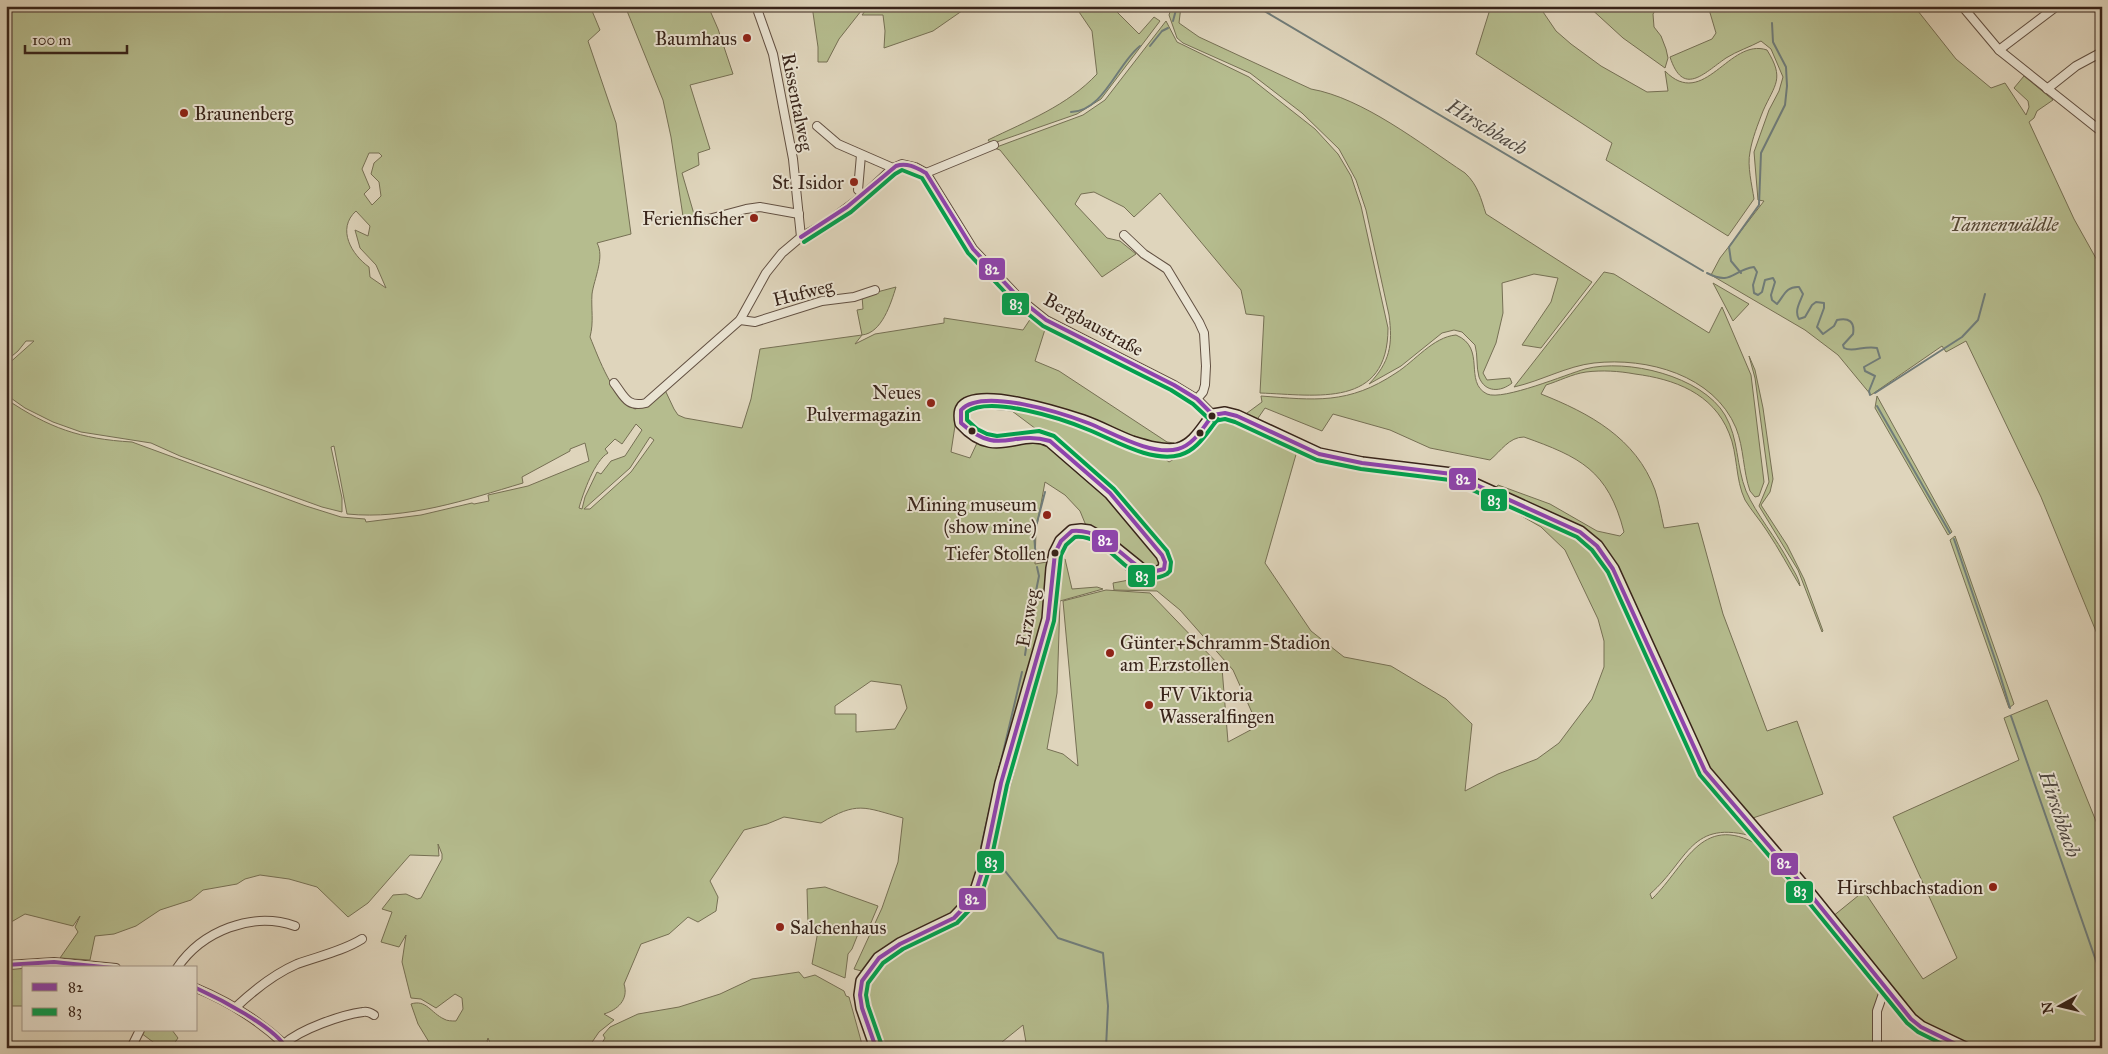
<svg xmlns="http://www.w3.org/2000/svg" width="2108" height="1054" font-family="'IM FELL Great Primer',serif">
	<style>
		.green { fill: #b5bc8e; stroke: #767054; fill-rule: evenodd }
		.lines { fill: none; stroke-linecap: round; stroke-linejoin: round }
		.stream { stroke: #707c79; stroke-width: 2 }
		.street-casing { stroke: #625042; stroke-width: 10 }
		.secondary-casing { stroke: #38241a; stroke-width: 14 }
		.street { stroke: #eae4d3; stroke-width: 8 }
		.secondary { stroke: #eae4d3; stroke-width: 11 }
		.bus-1-casing { stroke: #eae4d3; stroke-width: 8 }
		.bus-2-casing { stroke: #eae4d3; stroke-width: 8 }
		.bus-1 { stroke: #8e44ad; stroke-width: 4 }
		.bus-2 { stroke: #03a04e; stroke-width: 4 }
		.poi-dot { fill: #8f2418; stroke: #eae4d3; stroke-width: 2 }
		.bus-dot { fill: #38241a; stroke: #eae4d3; stroke-width: 2 }
		.labels { text-anchor: middle; stroke-width: 4; stroke-linejoin: round; paint-order: stroke }
		.bus-label { font-size: 18px; fill: #38241a; stroke: #eae4d3; text-anchor: end }
		.poi-label { font-size: 19px; fill: #38241a; stroke: #eae4d3; text-anchor: end }
		.street-label { font-size: 19px; fill: #38241a; stroke: #eae4d3 }
		.park-label { font-size: 19px; font-style: italic; fill: #574a37; stroke: #eae4d3 }
		.water-label { font-size: 20px; font-style: italic; fill: #504942; stroke: #eae4d3 }
		.line-badge { stroke: #eae4d3; stroke-width: 2 }
		.badge-label { font-size: 14px; text-anchor: middle; font-weight: bold; fill: #fff }
	</style>
	<rect width="100%" height="100%" fill="#dfd5bc"/>
	<filter id="stains"><feTurbulence type="fractalNoise" baseFrequency=".004" numOctaves="4"/><feColorMatrix values="0 0 0 0 .2 0 0 0 0 .09 0 0 0 0 .02 0 0 0 .5 -.17"/></filter>
	<radialGradient id="worn" r=".72"><stop offset=".6" stop-color="#630" stop-opacity="0"/><stop offset="1" stop-color="#630" stop-opacity=".3"/></radialGradient>
	<g class="green">
		<path d="M6,6H590L600,30L588,41L616,123L631,234L597,243C605,257 594,279 592,294C591,309 594,322 590,337C599,359 613,398 635,409L648,405L665,390L674,409L678,415L685,418L742,428L751,399L760,349L862,335L857,310L863,309L862,296L896,287C891,303 882,333 862,335L855,344L875,334L944,323V318L1023,330L1033,315L1047,323L1035,361L1059,371L1167,442L1174,443L1169,446L1130,437L1082,418L1081,427L1132,448L1160,455L1169,462L1181,455L1180,452L1214,420L1231,417L1297,451L1265,563L1311,631L1344,657L1391,666L1446,699L1472,724L1465,791L1498,774L1537,759L1559,743L1592,699L1604,667V641L1598,619L1565,550L1541,527L1506,507L1510,502L1578,535L1600,559L1616,586L1707,773L1755,837C1690,818 1689,860 1650,894L1652,899C1687,865 1702,808 1765,849L1878,984L1879,992L1875,1013L1874,1048H1027L1023,1025L1002,1042V1048H880L866,1004L865,986L873,974L854,969L882,908L898,862L903,818C864,807 857,801 821,823L784,817L767,824L744,830L710,881L718,897L716,911L698,922L688,917L669,934L641,944L624,984C629,1000 617,1010 604,1014L614,1020L599,1032L588,1048H492L488,1038L487,1041L491,1048L432,1047L418,1024L411,1004C426,999 431,1013 444,1019C447,1021 452,1021 456,1021L463,1009L462,998L455,994L436,1008L421,999L411,998L402,962L406,935L399,947L381,942L392,912L382,909L393,895L406,894L417,899L421,898L442,859V854L438,844L439,856L410,855L368,903L348,917L317,887L289,879L260,875L245,879L237,884L203,890L191,900L160,910L136,926L114,934L95,936L90,960L60,958L78,932L75,927L80,916L73,926L25,914L6,925V399C49,428 80,439 132,442L306,506L341,517L365,519L366,522L421,515L472,503L474,504L489,501L488,495L528,486L589,461L585,443L570,449V451L522,477L523,483C466,500 407,520 347,514L334,446L331,447L342,498V512L322,507L180,456L151,443L81,432L53,422L25,408L8,396L6,394V366L34,341H26L18,351L6,361ZM369,153H379L382,156L374,163L371,174L379,182L381,196L372,205L364,194L370,188L362,169ZM356,211L370,226L368,236L355,230L360,248L376,265L386,288L370,277L369,267C352,255 336,229 356,211ZM958,406L1012,411L1044,435L999,447L977,443L970,458L951,452ZM636,424L642,430L625,456L611,461L601,474L597,472L585,497L582,509L579,508C583,493 595,460 608,453L605,449L615,439L622,444ZM650,437L654,440L631,472L590,509H584L630,468ZM1045,482L1065,495L1080,511L1087,528L1105,546L1132,578L1129,580L1113,583L1114,590L1157,591L1180,610L1233,670L1258,726L1228,742L1222,668L1150,593L1106,590L1063,601L1078,766L1063,754L1047,749L1057,693L1060,601L1103,589L1097,587L1072,589L1065,559L1035,564L1036,531ZM871,681L901,685L907,708L895,729L856,732V714H835V706ZM999,766L1015,769L999,828L990,817Z"/>
		<polygon points="625,6 708,6 718,29 733,74 690,85 710,149 698,153 699,165 682,173 696,221 684,223 671,137 663,100"/>
		<polygon points="812,6 865,6 839,39 827,62 818,62 818,47"/>
		<polygon points="869,6 969,6 933,31 884,48 885,31 883,15 862,15"/>
		<path d="M1075,6H1111L1139,34L1154,17L1160,21L1101,99L1077,114L991,144L988,140C1027,121 1067,106 1097,74L1092,31Z"/>
		<path d="M1172,6H1181L1179,23L1199,37L1311,89C1363,98 1421,144 1465,173C1478,185 1481,199 1486,214L1592,282L1541,348L1522,345L1551,302L1558,278L1534,274L1502,283L1503,313L1496,343L1483,373L1487,380L1510,378L1512,383C1501,392 1485,393 1479,377C1476,367 1478,355 1475,345L1462,332L1454,330L1442,333L1401,366L1369,384C1390,362 1393,345 1389,315L1366,210L1356,180L1339,149L1302,113L1250,73L1183,43L1177,38L1169,15Z"/>
		<path d="M1491,6H1539L1556,31L1571,44L1601,66L1647,92L1668,91L1665,71C1704,111 1729,37 1767,50C1785,79 1775,84 1763,111C1758,124 1752,139 1750,152C1747,166 1752,185 1754,199L1728,236L1606,160L1612,143L1476,54Z"/>
		<polygon points="1588,6 1658,6 1653,14 1654,27 1661,36 1666,49 1668,58 1665,68 1623,38"/>
		<path d="M1708,6H1914L1956,59L1991,88L2005,83L2026,115L2029,107L2028,101L2014,88L2024,76L2053,100L2037,111L2034,118L2029,122L2074,219L2102,269V280L2097,282L2102,303V646L2041,497L1966,341L1946,352L1942,346L1871,395L1838,355L1805,330L1711,275L1720,258L1764,201L1758,200L1754,152L1769,110L1779,91L1783,77L1771,49L1761,41C1750,47 1737,51 1726,58C1703,74 1683,97 1670,57L1712,39L1716,33Z"/>
		<path d="M1166,21L1177,42L1249,77L1315,129L1338,154L1351,176L1361,206L1388,328C1388,409 1317,395 1260,393L1264,316L1246,314L1241,290L1160,193L1134,217L1124,207L1094,192L1081,194L1075,204L1107,238L1120,241L1136,254L1102,277L1000,150L994,148L1083,115L1105,100Z"/>
		<path d="M1604,272L1614,274L1709,333L1722,307L1751,375L1764,482L1759,496L1755,497L1750,491C1743,471 1744,448 1736,428C1714,375 1647,357 1594,363C1567,366 1541,381 1514,387Z"/>
		<polygon points="1713,283 1749,304 1733,321"/>
		<path d="M1456,335C1487,348 1463,382 1487,394C1503,401 1567,374 1585,369C1627,358 1702,376 1725,415C1739,439 1736,466 1746,491C1756,514 1777,539 1789,562C1793,570 1799,578 1800,586C1789,568 1779,549 1767,531C1760,520 1751,510 1745,500C1735,479 1738,454 1729,433C1713,393 1674,379 1635,374C1619,371 1602,370 1586,372C1572,374 1559,381 1546,385L1541,394C1589,413 1636,438 1655,490C1659,502 1661,515 1664,528L1698,523L1723,614L1767,731L1797,721L1823,794L1750,819L1712,772L1698,749L1630,593L1582,528L1570,521L1495,489L1498,485L1550,504L1597,531L1620,536L1624,532C1608,470 1580,457 1524,437C1509,437 1501,451 1490,460L1430,448L1390,430L1333,414L1322,431L1265,408L1256,421L1243,416L1262,402L1261,396C1315,400 1348,405 1396,373C1415,361 1433,337 1456,335Z"/>
		<polygon points="1749,356 1755,370 1763,408 1773,479 1770,492 1761,505 1787,545 1804,579 1823,631 1822,632 1798,570 1759,506 1769,482 1755,378"/>
		<polygon points="1877,396 1952,532 1948,535 1875,408"/>
		<polygon points="1955,536 2014,704 2009,708 1950,540"/>
		<polygon points="2047,700 2102,836 2102,1048 1966,1048 1914,1018 1832,917 1864,891 1923,979 1957,958 1893,817 2019,760 2004,718"/>
		<polygon points="825,887 878,906 867,932 858,934 852,949 848,954 845,978 812,964 818,931 816,927 808,924 807,889"/>
		<polygon points="28,966 24,968 24,1006 11,1006 10,967"/>
		<polygon points="799,972 804,978 815,975 844,991 846,996 849,997 863,1048 599,1048 605,1038 603,1035 610,1027 638,1014 679,1007 720,994 752,979"/>
		<polygon points="143,1030 172,1030 178,1038 171,1048 161,1048 141,1033"/>
	</g>
	<g class="lines">
		<g class="stream">
			<polyline points="1256,6 1703,271"/>
			<polyline points="1173,21 1177,6"/>
			<polyline points="1150,46 1162,31 1168,28"/>
			<path d="M1071,112C1104,111 1117,64 1140,46"/>
			<path d="M1707,273C1732,286 1732,270 1754,267L1757,272L1753,285L1754,293L1758,295L1762,292L1765,280L1773,278L1775,282L1771,295L1772,300L1777,304C1784,296 1786,286 1799,287L1803,294C1800,302 1794,311 1799,319L1805,317L1812,305L1816,302L1824,303V308L1817,327L1823,334L1834,326L1837,320C1849,317 1855,322 1853,334L1843,345L1844,348C1853,353 1864,345 1877,348L1880,358L1864,367L1865,371L1875,376L1869,391L1870,395"/>
			<polyline points="1741,273 1731,261 1729,247 1759,205 1761,153 1785,105 1787,86 1786,67 1773,42 1772,23"/>
			<polyline points="1875,393 1962,337 1978,320 1985,294"/>
			<polyline points="1877,406 1950,533"/>
			<polyline points="1954,539 1997,665 2010,708"/>
			<polyline points="1036,560 1034,534 1045,492"/>
			<polyline points="1035,596 1039,576 1037,567"/>
			<polyline points="1030,625 1032,613"/>
			<polyline points="1025,655 1027,642"/>
			<polyline points="2011,716 2102,978"/>
			<polyline points="998,774 1022,672"/>
			<polyline points="981,847 990,808"/>
			<polyline points="994,857 1058,938 1103,953 1108,1006 1106,1048"/>
		</g>
		<g class="street-casing">
			<g id="street">
				<polyline points="756,6 773,54 793,159 801,237"/>
				<polyline points="1962,6 1999,50 2102,132"/>
				<polyline points="1999,50 2057,6"/>
				<polyline points="2047,89 2076,66 2102,52"/>
				<polyline points="817,126 838,144 893,168"/>
				<polyline points="861,155 858,190 864,195"/>
				<polyline points="926,173 994,145"/>
				<polyline points="701,221 746,209 760,207 799,214"/>
				<polyline points="1124,235 1144,254 1167,269 1199,322 1204,333 1206,366 1205,385 1203,392 1197,399"/>
				<polyline points="740,320 755,322 822,301 854,297 875,290"/>
				<path d="M614,383C624,396 627,408 646,403L740,320L766,273L782,253L801,237L825,224L864,195L893,168L902,164L915,167L926,173L973,249L1021,300L1046,320L1174,385L1197,399L1213,415"/>
				<polyline points="6,965 54,962 116,968"/>
				<path d="M177,968C202,931 252,911 295,926"/>
				<path d="M196,988C230,1002 257,1019 284,1044L286,1048"/>
				<path d="M236,1007C254,990 274,974 297,964C319,956 343,951 362,939"/>
				<path d="M284,1044C301,1029 341,1015 363,1012C367,1011 371,1013 374,1015"/>
				<polyline points="6,1046 13,1048"/>
				<polyline points="131,1048 140,1030"/>
				<polyline points="1877,1048 1877,1011 1885,988"/>
			</g>
		</g>
		<g class="secondary-casing">
			<path id="secondary" d="M876,1048L862,1008L860,995L862,981L879,958L900,944L954,918L974,897L983,869L1001,783L1048,619L1052,568L1055,553L1061,541L1072,531L1081,530L1089,531L1105,540L1141,569L1148,573L1158,572L1164,569L1165,562L1162,555L1110,493L1050,441C1020,426 996,462 961,423C960,418 959,412 962,408C975,386 1062,414 1083,421C1100,427 1116,436 1132,442C1145,446 1164,452 1178,449C1195,444 1202,428 1213,415L1225,413L1237,416L1319,454L1362,463L1452,474L1580,532L1597,546L1613,569L1705,771L1806,889L1911,1019L1921,1027L1965,1048"/>
		</g>
		<use href="#street" class="street"/>
		<use href="#secondary" class="secondary"/>
		<g class="bus-1-casing">
			<g id="bus-1">
				<path d="M801,237L847,207L896,166C907,162 917,168 926,173L973,249L1021,300L1046,320L1174,385L1197,399L1213,415"/>
				<polyline points="1213,415 1225,413 1237,416 1319,454 1362,463 1452,474 1580,532 1597,546 1613,569 1705,771 1806,889 1911,1019 1921,1027 1964,1048"/>
				<polyline points="6,965 54,962 113,968"/>
				<path d="M196,988C218,998 275,1027 286,1048"/>
				<path d="M876,1048L862,1008L860,995L862,981L879,958L900,944L954,918L974,897L983,869L1001,783L1048,619L1055,553L1061,541L1072,531C1103,528 1123,559 1148,573L1164,569L1165,562L1162,555L1110,493L1050,441C1011,429 1000,458 961,423V410C982,387 1062,413 1088,423C1113,433 1151,456 1178,449C1194,445 1203,427 1213,415"/>
			</g>
		</g>
		<g class="bus-2-casing">
			<g id="bus-2">
				<polyline points="804,242 851,212 895,174 902,170 922,178 968,253 1017,305 1043,326 1171,390 1193,404 1209,419"/>
				<polyline points="1214,421 1225,419 1235,422 1317,460 1361,469 1450,480 1577,537 1592,550 1608,572 1700,775 1801,893 1907,1023 1918,1032 1950,1048"/>
				<path d="M882,1046L868,1006L866,995L868,983L883,963L903,949L957,923L980,899L989,870L1007,785L1054,621L1061,555L1066,545L1075,537C1112,533 1129,594 1167,574L1170,571L1171,562L1167,551L1114,489L1054,436L1039,431L997,436L987,434L977,429L967,420V412C990,395 1063,419 1089,430C1114,440 1151,463 1180,455C1198,450 1207,432 1218,419"/>
			</g>
		</g>
		<use href="#bus-1" class="bus-1"/>
		<use href="#bus-2" class="bus-2"/>
	</g>
	<g class="poi-dot">
		<circle cx="747" cy="38" r="5"/>
		<circle cx="184" cy="113" r="5"/>
		<circle cx="854" cy="182" r="5"/>
		<circle cx="754" cy="218" r="5"/>
		<circle cx="931" cy="403" r="5"/>
		<circle cx="1047" cy="515" r="5"/>
		<circle cx="1110" cy="653" r="5"/>
		<circle cx="1149" cy="705" r="5"/>
		<circle cx="1993" cy="887" r="5"/>
		<circle cx="780" cy="927" r="5"/>
	</g>
	<g class="bus-dot">
		<circle cx="1212" cy="416" r="4.5"/>
		<circle cx="972" cy="431" r="4.5"/>
		<circle cx="1200" cy="433" r="4.5"/>
		<circle cx="1055" cy="553" r="4.5"/>
	</g>
	<g class="labels">
		<g class="bus-label">
			<text x="1046" y="560">Tiefer Stollen</text>
		</g>
		<g class="poi-label">
			<text x="737" y="45">Baumhaus</text>
			<text x="194" y="120" text-anchor="start">Braunenberg</text>
			<text x="844" y="189">St. Isidor</text>
			<text x="744" y="225">Ferienfischer</text>
			<text x="921" y="399">Neues<tspan x="921" dy="22">Pulvermagazin</tspan></text>
			<text x="1037" y="511">Mining museum<tspan x="1037" dy="22">(show mine)</tspan></text>
			<text x="1120" y="649" text-anchor="start">Günter+Schramm-Stadion<tspan x="1120" dy="22">am Erzstollen</tspan></text>
			<text x="1159" y="701" text-anchor="start">FV Viktoria<tspan x="1159" dy="22">Wasseralfingen</tspan></text>
			<text x="1983" y="894">Hirschbachstadion</text>
			<text x="790" y="934" text-anchor="start">Salchenhaus</text>
		</g>
		<g class="street-label">
			<text transform="translate(798 102) rotate(79)" y="7">Rissentalweg</text>
			<text transform="translate(803 292) rotate(-14)" y="7">Hufweg</text>
			<text transform="translate(1094 324) rotate(29)" y="7">Bergbaustraße</text>
			<text transform="translate(1027 618) rotate(-80)" y="7">Erzweg</text>
		</g>
		<g class="park-label">
			<text x="2004" y="231">Tannenwäldle</text>
		</g>
		<g class="water-label">
			<text transform="translate(1487 127) rotate(31)" y="7">Hirschbach</text>
			<text transform="translate(2060 814) rotate(71)" y="7">Hirschbach</text>
		</g>
	</g>
	<g class="line-badge">
		<rect x="978" y="257" width="28" height="24" rx="5" fill="#8e44ad"/>
		<rect x="1001" y="292" width="29" height="24" rx="5" fill="#03a04e"/>
		<rect x="1448" y="467" width="29" height="24" rx="5" fill="#8e44ad"/>
		<rect x="1480" y="488" width="28" height="24" rx="5" fill="#03a04e"/>
		<rect x="1091" y="529" width="28" height="24" rx="5" fill="#8e44ad"/>
		<rect x="1127" y="564" width="29" height="24" rx="5" fill="#03a04e"/>
		<rect x="976" y="850" width="29" height="24" rx="5" fill="#03a04e"/>
		<rect x="1770" y="852" width="29" height="24" rx="5" fill="#8e44ad"/>
		<rect x="1785" y="880" width="29" height="24" rx="5" fill="#03a04e"/>
		<rect x="958" y="887" width="29" height="24" rx="5" fill="#8e44ad"/>
	</g>
	<g class="badge-label">
		<text x="992" y="274">82</text>
		<text x="1016" y="309">83</text>
		<text x="1463" y="484">82</text>
		<text x="1494" y="505">83</text>
		<text x="1105" y="545">82</text>
		<text x="1142" y="581">83</text>
		<text x="991" y="867">83</text>
		<text x="1784" y="868">82</text>
		<text x="1800" y="896">83</text>
		<text x="972" y="904">82</text>
	</g>
	<rect width="2108" height="1054" fill="none" stroke="#dfd5bc" stroke-width="25"/>
	<rect x="8" y="8" width="2093" height="1039" fill="none" stroke="#38241a" stroke-width="2.5"/>
	<rect x="12" y="12" width="2083" height="1029" fill="none" stroke="#38241a"/>
	<rect x="22" y="966" width="175" height="65" fill="#eae4d3" stroke="#a39789"/>
	<rect x="32" y="983" width="25" height="8" fill="#8e44ad" stroke="#a39789"/>
	<text x="68" y="992" font-size="15" fill="#38241a">82</text>
	<rect x="32" y="1008" width="25" height="8" fill="#03a04e" stroke="#a39789"/>
	<text x="68" y="1016" font-size="15" fill="#38241a">83</text>
	<g transform="translate(2060 1006) rotate(262)" stroke="#eae4d3" stroke-width="4" paint-order="stroke">
	<path d="M0-4L9 19L0 12L-9 19Z" fill="#38241a"/>
	<text y="-8" font-size="14" font-weight="bold" text-anchor="middle" fill="#38241a">N</text>
	</g>
	<path d="M25 45v8h102v-8" fill="none" stroke="#38241a" stroke-width="2.5"/>
	<text x="32" y="45" font-size="15" fill="#38241a" stroke="#eae4d3" stroke-width="4" paint-order="stroke">100 m</text>
	<rect width="100%" height="100%" filter="url(#stains)"/>
	<rect width="100%" height="100%" fill="url(#worn)"/>
</svg>
